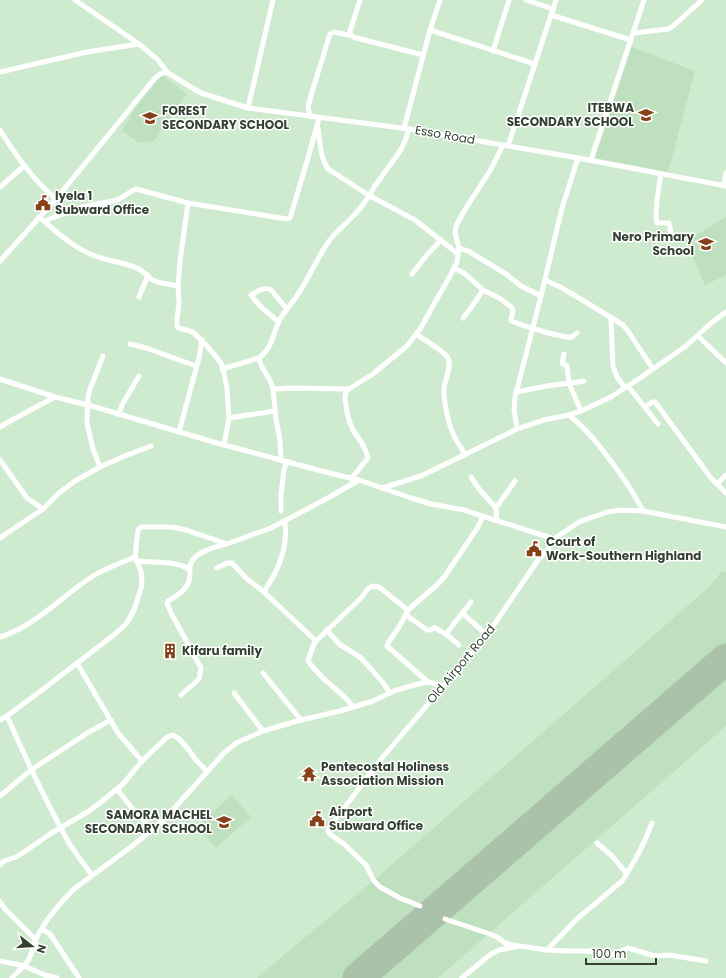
<svg xmlns="http://www.w3.org/2000/svg" width="726" height="978" font-family="Poppins,sans-serif">
	<style>
		.built { fill: #bfe0be }
		.lines { fill: none; stroke-linecap: round; stroke-linejoin: round }
		.runway { stroke: #aac2aa; stroke-width: 31 }
		.minor { stroke: #fff; stroke-width: 5 }
		.labels { text-anchor: middle; stroke-width: 3; stroke-linejoin: round; paint-order: stroke }
		.poi-label { font-size: 12px; font-weight: bold; fill: #354035; stroke: #fff; text-anchor: start }
		.street-label { font-size: 12px; fill: #354035; stroke: #fff }
	</style>
	<rect width="100%" height="100%" fill="#cfebcf"/>
	<g class="built">
		<polygon points="632,47 695,71 668,172 595,158"/>
		<polygon points="162,75 187,94 154,141 139,143 122,131 137,105"/>
		<polygon points="726,217 726,275 705,285 686,241"/>
		<polygon points="726,571 726,726 438,978 257,978 279,959 373,881 710,586 721,572"/>
		<polygon points="232,795 251,817 216,848 197,826"/>
	</g>
	<g class="lines">
		<polyline class="runway" points="358,978 726,659"/>
		<g class="minor">
			<polyline points="75,0 139,44 157,59 168,73 189,86 201,93 248,108 409,129 578,158 726,186"/>
			<polyline points="360,0 350,31 350,34 353,37 423,55"/>
			<polyline points="526,0 553,9"/>
			<polyline points="551,15 631,40"/>
			<polyline points="430,30 535,64"/>
			<polyline points="634,33 668,29 672,27 702,0"/>
			<polyline points="493,51 509,0"/>
			<polyline points="0,72 87,52 139,44"/>
			<polyline points="248,108 273,0"/>
			<polyline points="311,117 309,111 308,107 312,92 330,34 335,32 348,35 350,34"/>
			<path d="M318,128C320,142 320,157 328,169L370,196L415,220L458,254"/>
			<polyline points="404,128 430,30 440,0"/>
			<path d="M0,130C16,156 33,180 56,199"/>
			<polyline points="508,146 556,0"/>
			<polyline points="591,160 614,90 644,0"/>
			<path d="M661,174C659,187 654,211 657,223H669L672,239"/>
			<polyline points="724,186 726,173"/>
			<polyline points="0,187 24,166"/>
			<path d="M39,217C57,232 73,248 95,256C108,261 123,262 137,268C143,271 146,275 151,279C158,284 170,284 178,286L179,303L177,319V327L179,328L193,332L206,345L218,359L222,365L227,388L229,418L224,445"/>
			<path d="M44,221L82,207L117,200C124,197 129,192 136,189L188,203L287,219L290,218L308,158L319,118"/>
			<polyline points="459,248 468,251 483,260 506,274 521,286 541,296"/>
			<path d="M0,261L56,199L155,78C160,74 162,72 168,73"/>
			<path d="M454,268L464,273L483,290L501,299L512,308L513,311L511,319V321C521,325 565,339 572,337C574,336 575,334 577,333"/>
			<polyline points="412,274 426,256 441,240"/>
			<polyline points="545,280 562,288 584,301 623,325 628,331 653,369"/>
			<polyline points="178,286 180,261 188,203"/>
			<polyline points="139,297 148,275"/>
			<polyline points="463,318 473,305 483,290"/>
			<polyline points="611,319 613,366 617,377 625,388"/>
			<path d="M279,322C269,314 258,306 251,295C258,291 264,286 271,290L287,309"/>
			<path d="M416,334C423,339 445,352 448,358C452,367 445,379 444,388C443,400 449,426 454,436C457,442 462,448 465,455"/>
			<polyline points="698,336 726,363"/>
			<polyline points="130,344 146,348 196,366"/>
			<polyline points="564,354 562,363 567,366 569,383 581,411"/>
			<polyline points="222,369 259,358"/>
			<polyline points="0,379 55,397 88,405 217,443 333,474 359,480 411,498 431,504 464,510 554,539"/>
			<polyline points="628,386 658,424"/>
			<polyline points="273,389 294,388 349,389"/>
			<polyline points="516,392 547,386 578,382 584,381"/>
			<polyline points="645,407 652,402 655,402 711,478 726,493"/>
			<polyline points="119,414 122,405 139,376"/>
			<path d="M569,415C584,427 596,441 607,456C621,474 633,491 643,511"/>
			<polyline points="229,418 275,411"/>
			<polyline points="0,427 12,420 55,397"/>
			<polyline points="517,429 514,410 515,397 541,296 562,208 578,158"/>
			<polyline points="179,432 199,358 202,340"/>
			<polyline points="0,460 27,498 43,509"/>
			<path d="M281,460L280,441L276,419L273,389C271,378 259,366 259,358C273,347 272,336 279,321C284,311 292,304 298,294C309,278 316,260 327,244C334,232 347,224 356,213C364,205 369,196 375,186C383,174 392,163 400,151C404,144 407,136 409,129"/>
			<polyline points="100,467 127,455 151,446"/>
			<polyline points="471,477 479,489 496,508"/>
			<polyline points="351,479 368,458 368,457 363,445 353,430 350,423 347,413 345,397 346,392 349,389 373,374 386,363 407,346 420,329 451,274 457,262 459,248 455,233 456,226 464,211 490,171 503,145"/>
			<polyline points="717,484 726,475"/>
			<polyline points="382,488 421,476 517,429 544,420 569,415 581,411 611,397 643,376 686,346 710,324 726,312"/>
			<polyline points="281,511 281,495 284,469 287,462"/>
			<polyline points="497,520 496,512 496,508 515,481"/>
			<polyline points="0,538 43,509 59,493 75,481 100,467 93,449 87,423 87,417 88,396 90,389 103,356"/>
			<path d="M137,561C154,563 174,560 189,569"/>
			<polyline points="217,568 227,563 232,563 246,578 264,592 316,641"/>
			<path d="M264,592C267,586 272,580 275,573C283,557 287,539 285,522"/>
			<polyline points="408,610 399,627 388,643 387,646 428,682"/>
			<polyline points="462,613 487,635"/>
			<polyline points="406,615 427,630 430,630 434,628 435,628 446,634 459,645"/>
			<polyline points="327,630 339,644 360,657 373,671 384,684 390,693"/>
			<polyline points="446,634 471,602"/>
			<path d="M0,637C8,635 15,631 23,627C48,613 68,592 93,576C106,568 121,563 135,557"/>
			<polyline points="77,663 118,733 142,761"/>
			<polyline points="263,673 301,720"/>
			<polyline points="234,693 263,731"/>
			<path d="M181,695L199,679L201,668L171,613L167,603L168,601C178,595 189,589 190,576C190,569 188,567 192,561C198,551 216,547 226,544"/>
			<path d="M353,707C346,696 335,689 325,680C319,674 313,668 308,661L313,646L316,641L361,598L368,589L372,586L379,587L408,610L438,584L445,576L478,527L483,516"/>
			<path d="M7,716C26,759 46,802 69,843C76,854 84,865 92,875"/>
			<polyline points="0,720 7,716 42,690 115,634 127,623 134,610 142,585 141,571 135,557 138,530 141,527 172,527 186,530 227,544 271,528 326,499 359,480"/>
			<polyline points="117,789 132,808 152,830"/>
			<polyline points="0,796 31,770 89,732 111,720"/>
			<polyline points="597,843 613,857 627,874"/>
			<path d="M0,865L4,861L16,857L27,850L50,834L89,811L100,803L124,783L142,761L167,737L173,735C184,741 189,751 196,760C200,764 204,768 207,772"/>
			<polyline points="0,902 5,909 36,940"/>
			<polyline points="420,906 400,898 380,887 374,881 366,865 345,845 330,834 328,831 329,828 382,758 487,635 538,560 548,549 554,539 579,522 607,512 621,510 643,511 726,527"/>
			<polyline points="445,919 487,933 497,937 505,943 517,946"/>
			<polyline points="42,929 50,934 79,978"/>
			<path d="M547,950L578,918L622,881C628,873 631,866 636,858C642,847 647,836 652,823"/>
			<polyline points="0,961 24,966 45,975 57,978"/>
			<path d="M12,978C17,972 23,968 27,962C32,955 33,946 36,939C45,920 59,904 74,889L131,847L152,830L171,812L224,753L236,743L263,731L301,720L340,711L373,701L394,691L414,685L428,682L444,686"/>
			<polyline points="462,978 491,954 499,950 520,946 547,950 568,951 590,951 603,955 611,955 628,948 655,956 669,955 706,961"/>
		</g>
	</g>
	<defs>
		<g id="school-bare" transform="scale(1.2)"><path d="M0-5L7-2L0 1L-7-2ZM-4 1L0 2.5L4 1V4Q0 6-4 4Z" fill="#864119" stroke="#fff" stroke-width="2.5" paint-order="stroke"/></g>
		<g id="civic-bare" transform="scale(1.2)"><path d="M-.6-6.5H3V-4.5H.6V-3L4-1V1h2V6H-6V1h2V-1L-.6-3ZM-1.2 2.5V6h2.4V2.5Z" fill="#864119" stroke="#fff" stroke-width="2.5" paint-order="stroke"/></g>
		<g id="building-bare" transform="scale(1.2)"><path d="M-4-6H4V6H1V3H-1V6H-4ZM-2.5-4.3h1.7v1.8h-1.7ZM.8-4.3h1.7v1.8H.8ZM-2.5-1h1.7V.8h-1.7ZM.8-1h1.7V.8H.8Z" fill="#864119" stroke="#fff" stroke-width="2.5" paint-order="stroke"/></g>
		<g id="temple-bare" transform="scale(1.2)"><path d="M0-6L5-2H3V0L6.5 2.5H4V6H1.5V3h-3V6H-4V2.5H-6.5L-3 0V-2H-5Z" fill="#864119" stroke="#fff" stroke-width="2.5" paint-order="stroke"/></g>
	</defs>
	<g fill-rule="evenodd">
		<use href="#school-bare" x="646" y="115"/>
		<use href="#school-bare" x="150" y="118"/>
		<use href="#civic-bare" x="43" y="203"/>
		<use href="#school-bare" x="706" y="244"/>
		<use href="#civic-bare" x="534" y="549"/>
		<use href="#building-bare" x="170" y="651"/>
		<use href="#temple-bare" x="309" y="774"/>
		<use href="#civic-bare" x="317" y="819"/>
		<use href="#school-bare" x="224" y="822"/>
	</g>
	<g class="labels">
		<g class="poi-label">
			<text x="634" y="112" text-anchor="end">ITEBWA<tspan x="634" dy="14">SECONDARY SCHOOL</tspan></text>
			<text x="162" y="115">FOREST<tspan x="162" dy="14">SECONDARY SCHOOL</tspan></text>
			<text x="55" y="200">Iyela 1<tspan x="55" dy="14">Subward Office</tspan></text>
			<text x="694" y="241" text-anchor="end">Nero Primary<tspan x="694" dy="14">School</tspan></text>
			<text x="546" y="546">Court of<tspan x="546" dy="14">Work-Southern Highland</tspan></text>
			<text x="182" y="655">Kifaru family</text>
			<text x="321" y="771">Pentecostal Holiness<tspan x="321" dy="14">Association Mission</tspan></text>
			<text x="329" y="816">Airport<tspan x="329" dy="14">Subward Office</tspan></text>
			<text x="212" y="819" text-anchor="end">SAMORA MACHEL<tspan x="212" dy="14">SECONDARY SCHOOL</tspan></text>
		</g>
		<g class="street-label">
			<text transform="translate(445 135) rotate(10)" y="4">Esso Road</text>
			<text transform="translate(461 664) rotate(-50)" y="4">Old Airport Road</text>
		</g>
	</g>
	<g transform="translate(32 946) rotate(107)" stroke="#ffffff" stroke-width="3" paint-order="stroke">
	<path d="M0-3L7 15L0 10L-7 15Z" fill="#354035"/>
	<text y="-6" font-size="11" font-weight="bold" text-anchor="middle" fill="#354035">N</text>
	</g>
	<path d="M586 958v6h70v-6" fill="none" stroke="#354035" stroke-width="2"/>
	<text x="592" y="958" font-size="12" fill="#354035" stroke="#ffffff" stroke-width="3" paint-order="stroke">100 m</text>
</svg>
